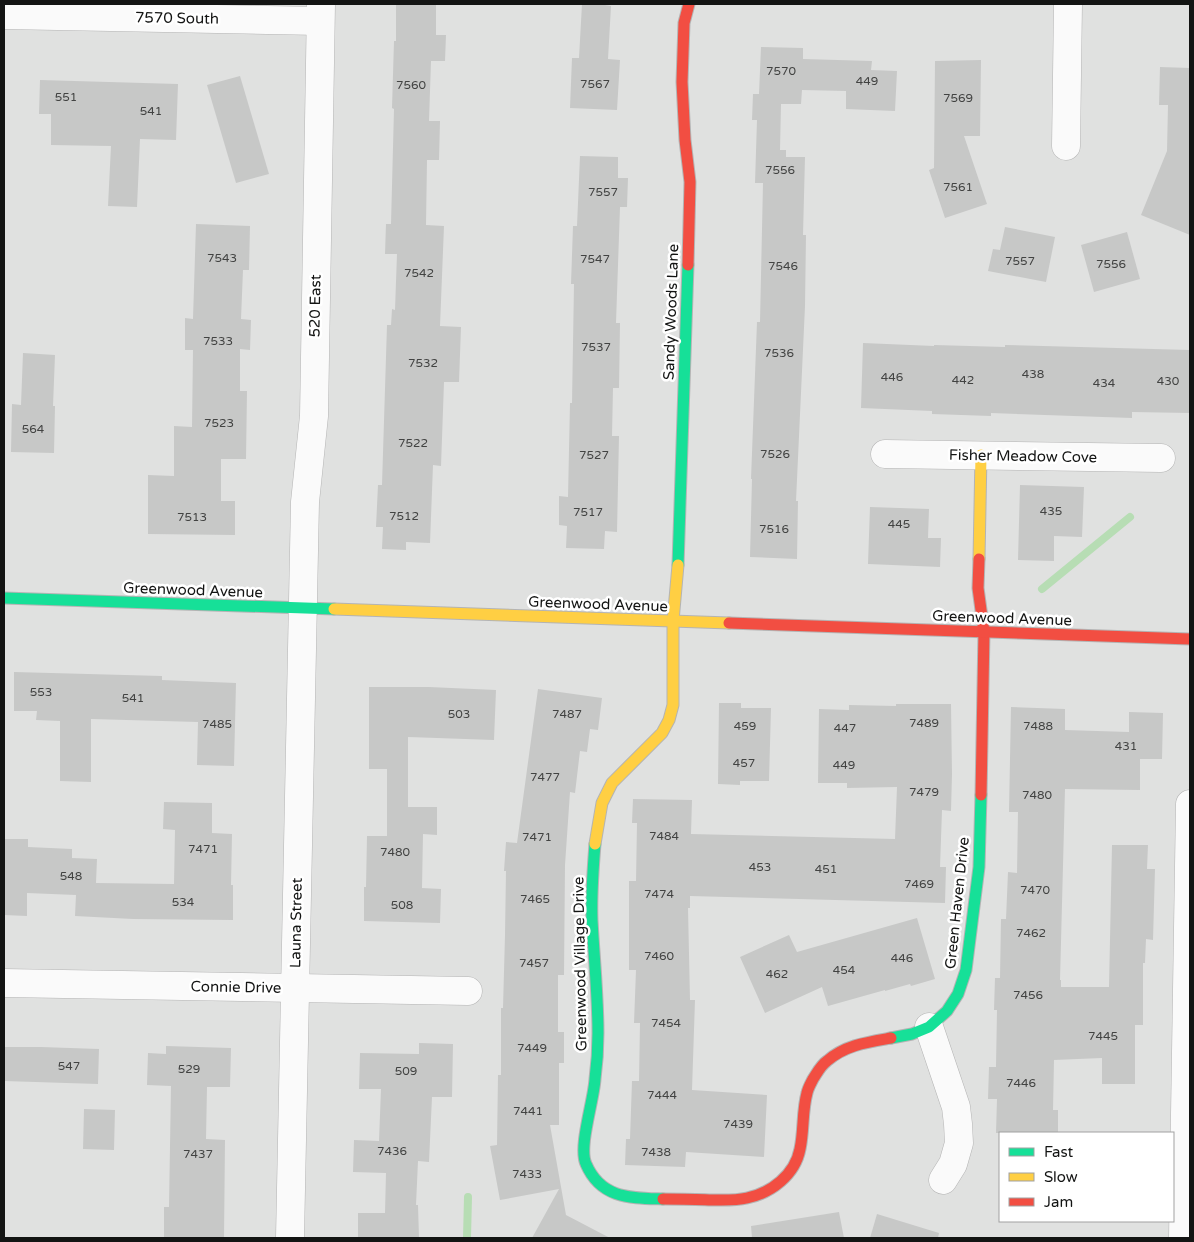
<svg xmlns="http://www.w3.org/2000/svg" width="1194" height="1242" font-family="'Varela Round',sans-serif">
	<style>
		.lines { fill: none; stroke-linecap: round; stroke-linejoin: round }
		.stream { stroke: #b7ddb4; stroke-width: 8 }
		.building { fill: #c7c8c7 }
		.street-casing { stroke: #b4b4b4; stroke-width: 29 }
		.fast-casing { stroke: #b4b4b4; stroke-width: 13 }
		.slow-casing { stroke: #b4b4b4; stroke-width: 13 }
		.jam-casing { stroke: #b4b4b4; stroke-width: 13 }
		.street { stroke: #fafafa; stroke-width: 28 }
		.fast { stroke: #16e098; stroke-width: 11 }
		.slow { stroke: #ffcf43; stroke-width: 11 }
		.jam { stroke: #f24e42; stroke-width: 11 }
		.labels { text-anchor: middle; stroke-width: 5; stroke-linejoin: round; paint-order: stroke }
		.number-label { font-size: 12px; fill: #424342 }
		.street-label { font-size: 15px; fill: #131413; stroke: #fff }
	</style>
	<rect width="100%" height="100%" fill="#e0e1e0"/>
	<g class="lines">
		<g class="stream">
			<polyline points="1042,589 1130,517"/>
			<polyline points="467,1238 468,1197"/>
		</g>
	</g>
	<g class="building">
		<polygon points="396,4 436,4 436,35 446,35 445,61 431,61 429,121 440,121 439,160 427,160 426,225 444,226 440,326 461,327 459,382 444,382 441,466 433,465 430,543 406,542 406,550 382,549 383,527 376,527 378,485 382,485 387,325 391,325 392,309 395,310 397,254 385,254 386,224 391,224 394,109 392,108 394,41 396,41"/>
		<polygon points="582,4 605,4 605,5 611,6 608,59 620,60 617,110 570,108 572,58 579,58"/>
		<polygon points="761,47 803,48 803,59 872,61 871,70 897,71 895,111 846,109 846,91 802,90 801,104 781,104 780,150 786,150 786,157 805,157 803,235 806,235 805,306 796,501 798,501 797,559 750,557 752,479 751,479 757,322 760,322 763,183 755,183 757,120 752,120 753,94 759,94"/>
		<polygon points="981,60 980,136 964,136 987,204 945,218 929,170 934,168 935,61"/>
		<polygon points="1160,67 1190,68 1190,235 1141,215 1167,151 1168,105 1159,105"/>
		<polygon points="240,76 269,174 236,183 207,85"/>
		<polygon points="40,80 178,84 176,140 140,139 137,207 108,206 111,146 51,145 51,114 39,114"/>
		<polygon points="580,156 618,157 618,178 628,178 627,207 620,207 616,323 620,323 619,388 613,388 612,436 619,436 617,532 605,531 604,549 566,548 567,526 559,525 559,496 568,497 570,403 572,403 574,284 571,284 573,226 577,226"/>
		<polygon points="196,224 250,226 249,270 243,270 241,319 251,320 250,350 240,349 240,391 247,391 246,459 221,459 221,501 235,501 235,535 148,534 148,475 174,476 174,426 192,427 193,350 185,350 185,318 193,319"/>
		<polygon points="1005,227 1055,237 1046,282 988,271 993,249 1000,250"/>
		<polygon points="1127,232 1140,279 1094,292 1081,245"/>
		<polygon points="863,343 934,346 934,345 1005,347 1005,345 1190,350 1190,413 1132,412 1132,418 991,413 991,416 932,414 932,411 861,408"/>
		<polygon points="23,353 55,355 53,406 55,406 54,453 11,452 12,404 21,405"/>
		<polygon points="1020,485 1084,487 1082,537 1054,536 1054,561 1018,560"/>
		<polygon points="870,507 929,509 928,538 941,538 940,567 868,564"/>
		<polygon points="14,672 162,676 162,680 236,683 234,766 197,765 198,722 91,719 91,782 60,781 60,721 36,720 37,711 14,711"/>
		<polygon points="369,687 429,687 496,690 494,740 408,737 408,807 437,807 437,835 423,834 422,888 441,889 440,923 364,921 364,887 366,887 367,836 387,836 387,769 369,769"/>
		<polygon points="538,689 602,698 598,730 590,729 587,752 580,751 575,793 570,792 565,865 564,975 558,975 558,1032 564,1032 564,1063 559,1063 559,1125 550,1125 566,1215 610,1238 532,1238 559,1189 500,1200 490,1146 497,1145 498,1075 501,1075 501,1008 503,1008 505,935 506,871 504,871 506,842 517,843"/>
		<polygon points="719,703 741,703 741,708 771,708 769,781 740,781 740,785 718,784"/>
		<polygon points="896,704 951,704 952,774 951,811 942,810 940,867 946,867 945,903 690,896 690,908 688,908 690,1000 695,1000 692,1090 767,1095 764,1157 686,1152 685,1167 625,1165 626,1139 630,1139 632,1081 639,1081 640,1023 634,1023 636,970 629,970 629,881 636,881 637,823 632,823 633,799 692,800 691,834 895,839 897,787 847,788 847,783 818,783 819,709 849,710 849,705 896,706"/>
		<polygon points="1011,707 1065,709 1065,730 1129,732 1129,712 1163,713 1162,759 1140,759 1140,790 1065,789 1060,980 1061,980 1061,987 1109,987 1112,845 1148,845 1147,869 1155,869 1153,940 1146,939 1145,963 1143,963 1143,1025 1135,1025 1135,1084 1102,1084 1102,1058 1054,1060 1053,1110 1058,1110 1058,1133 996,1133 997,1099 988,1099 989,1067 996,1067 997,1010 994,1010 995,978 1000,978 1001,919 1006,919 1008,872 1017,873 1018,812 1009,812"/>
		<polygon points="164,802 212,803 212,833 232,834 231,885 233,885 233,920 133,919 75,916 76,895 27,893 27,916 4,915 4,839 28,839 28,847 72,849 72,858 97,859 96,883 174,884 175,830 163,829"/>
		<polygon points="917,918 935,979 911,986 910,984 885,991 885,990 828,1006 822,987 765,1013 740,957 789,935 797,952"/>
		<polygon points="419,1043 453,1044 452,1097 432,1097 429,1162 418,1161 416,1205 418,1205 419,1238 358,1238 358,1213 385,1213 386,1173 353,1172 354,1140 379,1141 381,1089 359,1089 360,1053 419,1054"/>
		<polygon points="166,1046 231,1048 230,1087 207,1087 206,1139 225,1140 224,1238 164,1238 164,1207 169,1207 171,1086 147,1085 148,1053 166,1054"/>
		<polygon points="4,1047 41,1047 99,1049 98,1084 4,1081"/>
		<polygon points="84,1109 115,1110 114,1150 83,1149"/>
		<polygon points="839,1212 844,1238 752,1238 751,1226"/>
		<polygon points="877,1214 939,1233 938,1238 870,1238"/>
	</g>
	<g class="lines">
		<g class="street-casing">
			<g id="street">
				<polyline points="4,15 320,21"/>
				<polyline points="1066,146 1068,4"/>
				<polyline points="885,454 1161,458"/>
				<polyline points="4,983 468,991"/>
				<polyline points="929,1027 956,1107 958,1124 959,1143 953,1164 943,1180"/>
				<polyline points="290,1238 305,502 314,416 321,4"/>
				<polyline points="1183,1238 1190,804"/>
			</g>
		</g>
		<g class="fast-casing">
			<g id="fast">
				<polyline points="678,565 688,265"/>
				<polyline points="4,598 334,609"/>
				<path d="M595,844C593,869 591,894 592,920C594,958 598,996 598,1033C598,1049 597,1064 595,1079C594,1100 578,1147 586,1164C601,1199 631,1198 663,1199"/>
				<polyline points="891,1038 912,1034 929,1027 947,1011 958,994 966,970 979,867 981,795"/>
			</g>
		</g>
		<g class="slow-casing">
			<g id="slow">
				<polyline points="979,559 981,455"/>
				<polyline points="334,609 729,623"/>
				<polyline points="595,844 602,803 612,783 662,733 669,720 673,705 673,621 678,565"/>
			</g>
		</g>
		<g class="jam-casing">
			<g id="jam">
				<polyline points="688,265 690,182 685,140 682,82 684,23 689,4"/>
				<polyline points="979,559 978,588 984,632 981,795"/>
				<polyline points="729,623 1190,639"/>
				<path d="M663,1199C678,1199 694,1199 709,1200C722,1200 734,1201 747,1198C771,1193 795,1175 800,1149C804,1131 802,1111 807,1093C808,1088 811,1083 813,1079C817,1073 821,1065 827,1061C845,1045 868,1042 891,1038"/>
			</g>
		</g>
		<use href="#street" class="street"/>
		<use href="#fast" class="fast"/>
		<use href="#slow" class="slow"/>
		<use href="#jam" class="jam"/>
	</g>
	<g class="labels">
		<g class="number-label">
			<text x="781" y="75">7570</text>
			<text x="867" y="85">449</text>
			<text x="595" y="88">7567</text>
			<text x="411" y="89">7560</text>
			<text x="66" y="101">551</text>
			<text x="958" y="102">7569</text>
			<text x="151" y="115">541</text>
			<text x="780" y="174">7556</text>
			<text x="958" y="191">7561</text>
			<text x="603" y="196">7557</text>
			<text x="222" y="262">7543</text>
			<text x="595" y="263">7547</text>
			<text x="1020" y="265">7557</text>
			<text x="1111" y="268">7556</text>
			<text x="783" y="270">7546</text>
			<text x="419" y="277">7542</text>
			<text x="218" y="345">7533</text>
			<text x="596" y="351">7537</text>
			<text x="779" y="357">7536</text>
			<text x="423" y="367">7532</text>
			<text x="1033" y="378">438</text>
			<text x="892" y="381">446</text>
			<text x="963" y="384">442</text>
			<text x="1168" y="385">430</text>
			<text x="1104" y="387">434</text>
			<text x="219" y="427">7523</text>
			<text x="33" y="433">564</text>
			<text x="413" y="447">7522</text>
			<text x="775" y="458">7526</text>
			<text x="594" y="459">7527</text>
			<text x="1051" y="515">435</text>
			<text x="588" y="516">7517</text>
			<text x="404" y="520">7512</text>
			<text x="192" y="521">7513</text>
			<text x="899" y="528">445</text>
			<text x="774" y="533">7516</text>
			<text x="41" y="696">553</text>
			<text x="133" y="702">541</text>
			<text x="459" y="718">503</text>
			<text x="567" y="718">7487</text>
			<text x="924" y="727">7489</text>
			<text x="217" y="728">7485</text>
			<text x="745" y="730">459</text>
			<text x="1038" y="730">7488</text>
			<text x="845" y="732">447</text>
			<text x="1126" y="750">431</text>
			<text x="744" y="767">457</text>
			<text x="844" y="769">449</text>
			<text x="545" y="781">7477</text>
			<text x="924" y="796">7479</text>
			<text x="1037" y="799">7480</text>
			<text x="664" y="840">7484</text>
			<text x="537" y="841">7471</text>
			<text x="203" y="853">7471</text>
			<text x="395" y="856">7480</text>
			<text x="760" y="871">453</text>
			<text x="826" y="873">451</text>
			<text x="71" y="880">548</text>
			<text x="919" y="888">7469</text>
			<text x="1035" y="894">7470</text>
			<text x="659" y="898">7474</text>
			<text x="535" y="903">7465</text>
			<text x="183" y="906">534</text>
			<text x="402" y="909">508</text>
			<text x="1031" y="937">7462</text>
			<text x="659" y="960">7460</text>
			<text x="902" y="962">446</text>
			<text x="534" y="967">7457</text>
			<text x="844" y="974">454</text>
			<text x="777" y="978">462</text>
			<text x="1028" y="999">7456</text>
			<text x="666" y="1027">7454</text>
			<text x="1103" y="1040">7445</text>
			<text x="532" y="1052">7449</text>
			<text x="69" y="1070">547</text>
			<text x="189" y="1073">529</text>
			<text x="406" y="1075">509</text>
			<text x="1021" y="1087">7446</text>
			<text x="662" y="1099">7444</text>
			<text x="528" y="1115">7441</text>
			<text x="738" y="1128">7439</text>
			<text x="392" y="1155">7436</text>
			<text x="656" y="1156">7438</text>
			<text x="198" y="1158">7437</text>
			<text x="527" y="1178">7433</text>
		</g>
		<g class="street-label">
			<text transform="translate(177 18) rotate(1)" y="5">7570 South</text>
			<text transform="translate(315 306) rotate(-89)" y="5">520 East</text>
			<text transform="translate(671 312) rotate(-88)" y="5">Sandy Woods Lane</text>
			<text transform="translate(1023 456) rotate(1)" y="5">Fisher Meadow Cove</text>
			<text transform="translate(193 590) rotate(2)" y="5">Greenwood Avenue</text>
			<text transform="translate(598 604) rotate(2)" y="5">Greenwood Avenue</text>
			<text transform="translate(1002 618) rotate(2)" y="5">Greenwood Avenue</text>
			<text transform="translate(957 903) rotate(-84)" y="5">Green Haven Drive</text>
			<text transform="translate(296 923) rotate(-89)" y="5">Launa Street</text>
			<text transform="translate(580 964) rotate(-91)" y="5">Greenwood Village Drive</text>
			<text transform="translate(236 987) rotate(1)" y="5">Connie Drive</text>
		</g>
	</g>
	<rect width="1194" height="1242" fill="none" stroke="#131413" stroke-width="10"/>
	<rect x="999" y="1132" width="175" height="90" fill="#ffffff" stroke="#a1a1a1"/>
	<rect x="1009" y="1148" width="25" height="8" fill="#16e098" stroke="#a1a1a1"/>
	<text x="1044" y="1157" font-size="15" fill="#131413">Fast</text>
	<rect x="1009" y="1173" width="25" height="8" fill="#ffcf43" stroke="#a1a1a1"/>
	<text x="1044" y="1182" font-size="15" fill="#131413">Slow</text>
	<rect x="1009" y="1198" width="25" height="8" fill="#f24e42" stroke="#a1a1a1"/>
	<text x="1044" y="1207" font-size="15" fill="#131413">Jam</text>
</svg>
